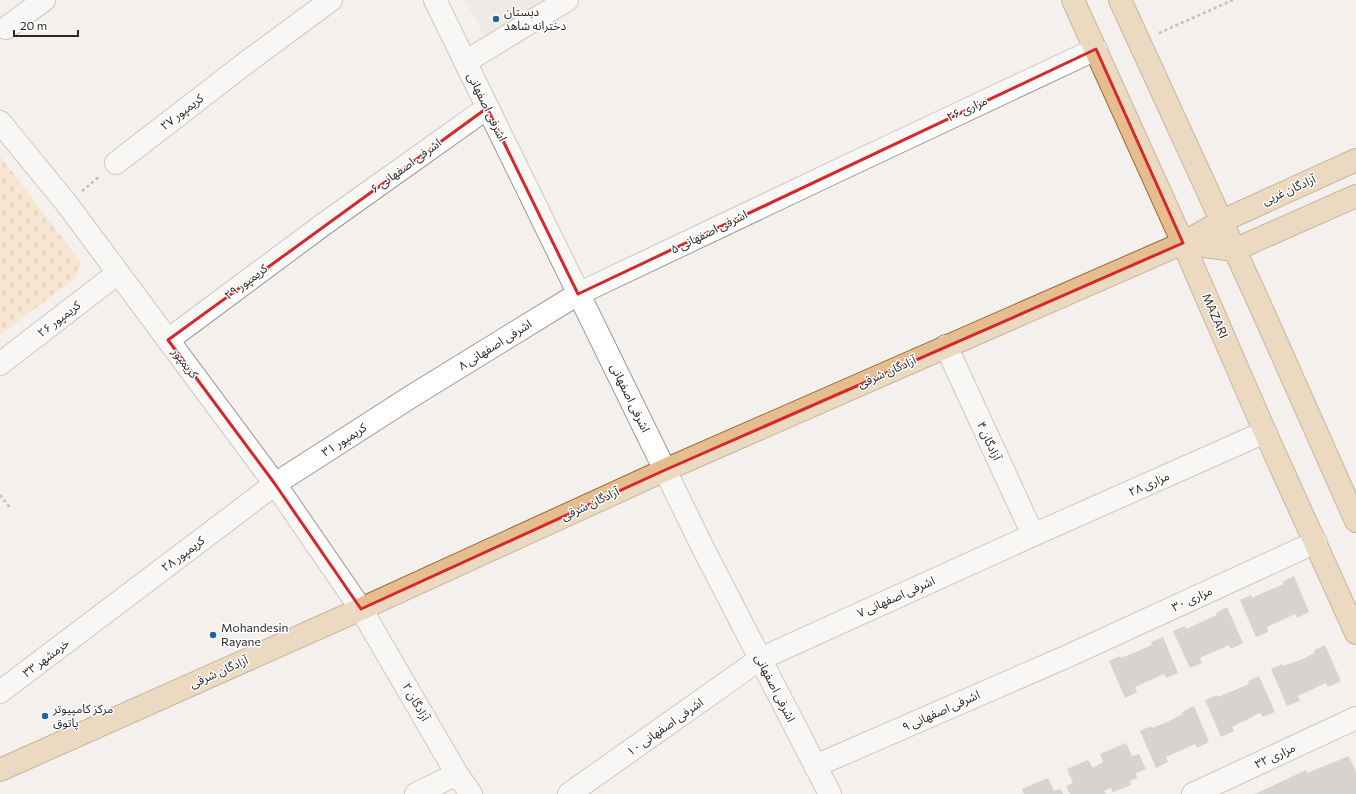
<svg xmlns="http://www.w3.org/2000/svg" width="1356" height="794" font-family="Commissioner,'Noto Sans Arabic',sans-serif">
	<style>
		.built { fill: #ebe2d9 }
		.cemetery { fill: url(#cemetery-stones) }
		.building { fill: #b3b0ae }
		.lines { fill: none; stroke-linecap: round; stroke-linejoin: round }
		.minor-casing { stroke: #9b9895; stroke-width: 24 }
		.major-casing { stroke: #986d3a; stroke-width: 24 }
		.path { stroke: #888684; stroke-width: 2.5; stroke-dasharray: 3 3; stroke-linecap: butt }
		.minor { stroke: #fff; stroke-width: 22 }
		.major { stroke: #e5bd8f; stroke-width: 22 }
		.marked { fill: none; stroke: #d62828; stroke-width: 3; stroke-linejoin: round }
		.poi-dot { fill: #226399; stroke: #fff; stroke-width: 1.5 }
		.labels { text-anchor: middle; stroke-width: 3; stroke-linejoin: round; paint-order: stroke }
		.poi-label { font-size: 12px; fill: #2a2928; stroke: #fff; text-anchor: start }
		.street-label { font-size: 12px; fill: #2a2928; stroke: #fff }
	</style>
	<defs>
		<pattern id="cemetery-stones" width="16" height="16" patternUnits="userSpaceOnUse"><rect width="16" height="16" fill="#fed8b1"/><path d="M2 7V4a2 2 0 0 1 4 0v3zM10 15v-3a2 2 0 0 1 4 0v3z" fill="#dab998"/></pattern>
	</defs>
	<rect width="100%" height="100%" fill="#f3f0ed"/>
	<polygon class="built" points="464,0 547,0 487,39"/>
	<polygon class="cemetery" points="0,156 81,263 74,279 0,335"/>
	<g class="building">
		<polygon points="1294,576 1309,612 1297,618 1295,614 1267,627 1268,632 1256,637 1240,600 1251,595 1252,598 1267,591 1284,584 1282,582"/>
		<polygon points="1227,607 1243,643 1231,649 1229,645 1200,658 1202,663 1190,668 1173,631 1185,626 1186,629 1217,615 1216,613"/>
		<polygon points="1163,637 1178,673 1166,678 1164,674 1135,687 1137,692 1125,698 1109,661 1120,656 1121,658 1136,652 1152,645 1151,642"/>
		<polygon points="1325,645 1341,681 1328,687 1326,683 1298,696 1300,701 1287,706 1271,669 1282,664 1283,666 1298,661 1315,653 1313,651"/>
		<polygon points="1259,676 1275,712 1263,717 1260,713 1232,727 1234,731 1221,737 1205,700 1217,695 1217,697 1233,691 1249,684 1248,681"/>
		<polygon points="1194,706 1209,742 1197,748 1195,744 1166,757 1168,762 1156,768 1140,731 1151,726 1152,728 1167,722 1183,714 1182,712"/>
		<polygon points="1126,743 1132,756 1139,754 1146,769 1136,773 1137,778 1130,781 1131,785 1113,792 1111,788 1108,789 1104,791 1106,794 1070,794 1066,786 1073,783 1067,769 1088,760 1093,768 1103,762 1100,754"/>
		<polygon points="1349,756 1356,772 1356,794 1255,794 1306,770 1307,773"/>
		<polygon points="1048,778 1054,791 1061,789 1063,794 1024,794 1022,789"/>
	</g>
	<g class="lines">
		<g class="minor-casing">
			<g id="minor">
				<polyline points="435,0 703,548 830,794"/>
				<polyline points="6,28 44,0"/>
				<polyline points="465,62 567,0"/>
				<polyline points="0,122 67,204 275,484 361,609 457,774 471,794"/>
				<polyline points="116,163 247,62 331,0"/>
				<polyline points="168,340 324,224 487,108"/>
				<polyline points="946,346 1033,535"/>
				<polyline points="0,364 118,273"/>
				<polyline points="0,692 275,484 412,396 578,294 839,170 1096,49"/>
				<polyline points="815,766 1068,656 1316,542"/>
				<polyline points="416,794 457,774"/>
				<polyline points="569,794 760,659 1033,535 1265,432"/>
				<polyline points="1193,794 1356,718"/>
			</g>
		</g>
		<g class="major-casing">
			<g id="major">
				<polyline points="1073,0 1183,243 1265,432 1356,633"/>
				<polyline points="1120,0 1260,305 1356,521"/>
				<polyline points="1183,243 1234,250 1356,196"/>
				<polyline points="0,770 361,609 665,470 1183,243 1222,221 1356,160"/>
			</g>
		</g>
		<g class="path">
			<polyline points="1159,33 1233,0"/>
			<polyline points="82,191 100,176"/>
			<polyline points="0,495 11,509"/>
		</g>
		<use href="#minor" class="minor"/>
		<use href="#major" class="major"/>
	</g>
	<path d="M0 0H1356V794H0ZM1096,49L1183,243L665,470L361,609L275,484L168,340L487,108L578,294Z" fill="#f3f0ed" fill-opacity=".55" fill-rule="evenodd"/>
	<path class="marked" d="M1096,49L1183,243L665,470L361,609L275,484L168,340L487,108L578,294Z"/>
	<g class="poi-dot">
		<circle cx="496" cy="19" r="4"/>
		<circle cx="213" cy="635" r="4"/>
		<circle cx="45" cy="716" r="4"/>
	</g>
	<g class="labels">
		<g class="poi-label">
			<text x="504" y="16">دبستان<tspan x="504" dy="14">دخترانه شاهد</tspan></text>
			<text x="221" y="632">Mohandesin<tspan x="221" dy="14">Rayane</tspan></text>
			<text x="53" y="713">مرکز کامپیوتر<tspan x="53" dy="14">پاتوق</tspan></text>
		</g>
		<g class="street-label">
			<text transform="translate(487 107) rotate(64)" y="4">اشرفی اصفهانی</text>
			<text transform="translate(967 109) rotate(-25)" y="4">مزاری ۲۶</text>
			<text transform="translate(182 112) rotate(-38)" y="4">کریمپور ۲۷</text>
			<text transform="translate(406 166) rotate(-36)" y="4">اشرفی اصفهانی ۶</text>
			<text transform="translate(1289 190) rotate(-24)" y="4">آزادگان غربی</text>
			<text transform="translate(709 232) rotate(-26)" y="4">اشرفی اصفهانی ۵</text>
			<text transform="translate(246 282) rotate(-37)" y="4">کریمپور ۲۹</text>
			<text transform="translate(1215 316) rotate(67)" y="4">MAZARI</text>
			<text transform="translate(59 319) rotate(-38)" y="4">کریمپور ۲۶</text>
			<text transform="translate(495 345) rotate(-32)" y="4">اشرفی اصفهانی ۸</text>
			<text transform="translate(185 363) rotate(53)" y="4">کریمپور</text>
			<text transform="translate(887 372) rotate(-24)" y="4">آزادگان شرقی</text>
			<text transform="translate(630 398) rotate(64)" y="4">اشرفی اصفهانی</text>
			<text transform="translate(344 440) rotate(-33)" y="4">کریمپور ۳۱</text>
			<text transform="translate(989 441) rotate(65)" y="4">آزادگان ۴</text>
			<text transform="translate(1149 484) rotate(-24)" y="4">مزاری ۲۸</text>
			<text transform="translate(590 504) rotate(-25)" y="4">آزادگان شرقی</text>
			<text transform="translate(183 554) rotate(-37)" y="4">کریمپور ۲۸</text>
			<text transform="translate(896 597) rotate(-24)" y="4">اشرفی اصفهانی ۷</text>
			<text transform="translate(1192 599) rotate(-25)" y="4">مزاری ۳۰</text>
			<text transform="translate(46 658) rotate(-37)" y="4">خرمشهر ۳۳</text>
			<text transform="translate(219 672) rotate(-24)" y="4">آزادگان شرقی</text>
			<text transform="translate(775 688) rotate(63)" y="4">اشرفی اصفهانی</text>
			<text transform="translate(416 702) rotate(60)" y="4">آزادگان ۲</text>
			<text transform="translate(941 711) rotate(-24)" y="4">اشرفی اصفهانی ۹</text>
			<text transform="translate(665 727) rotate(-35)" y="4">اشرفی اصفهانی ۱۰</text>
			<text transform="translate(1275 756) rotate(-25)" y="4">مزاری ۳۲</text>
		</g>
	</g>
	<path d="M14 30v6h64v-6" fill="none" stroke="#2a2928" stroke-width="2"/>
	<text x="20" y="30" font-size="12" fill="#2a2928" stroke="#ffffff" stroke-width="3" paint-order="stroke">20 m</text>
</svg>
